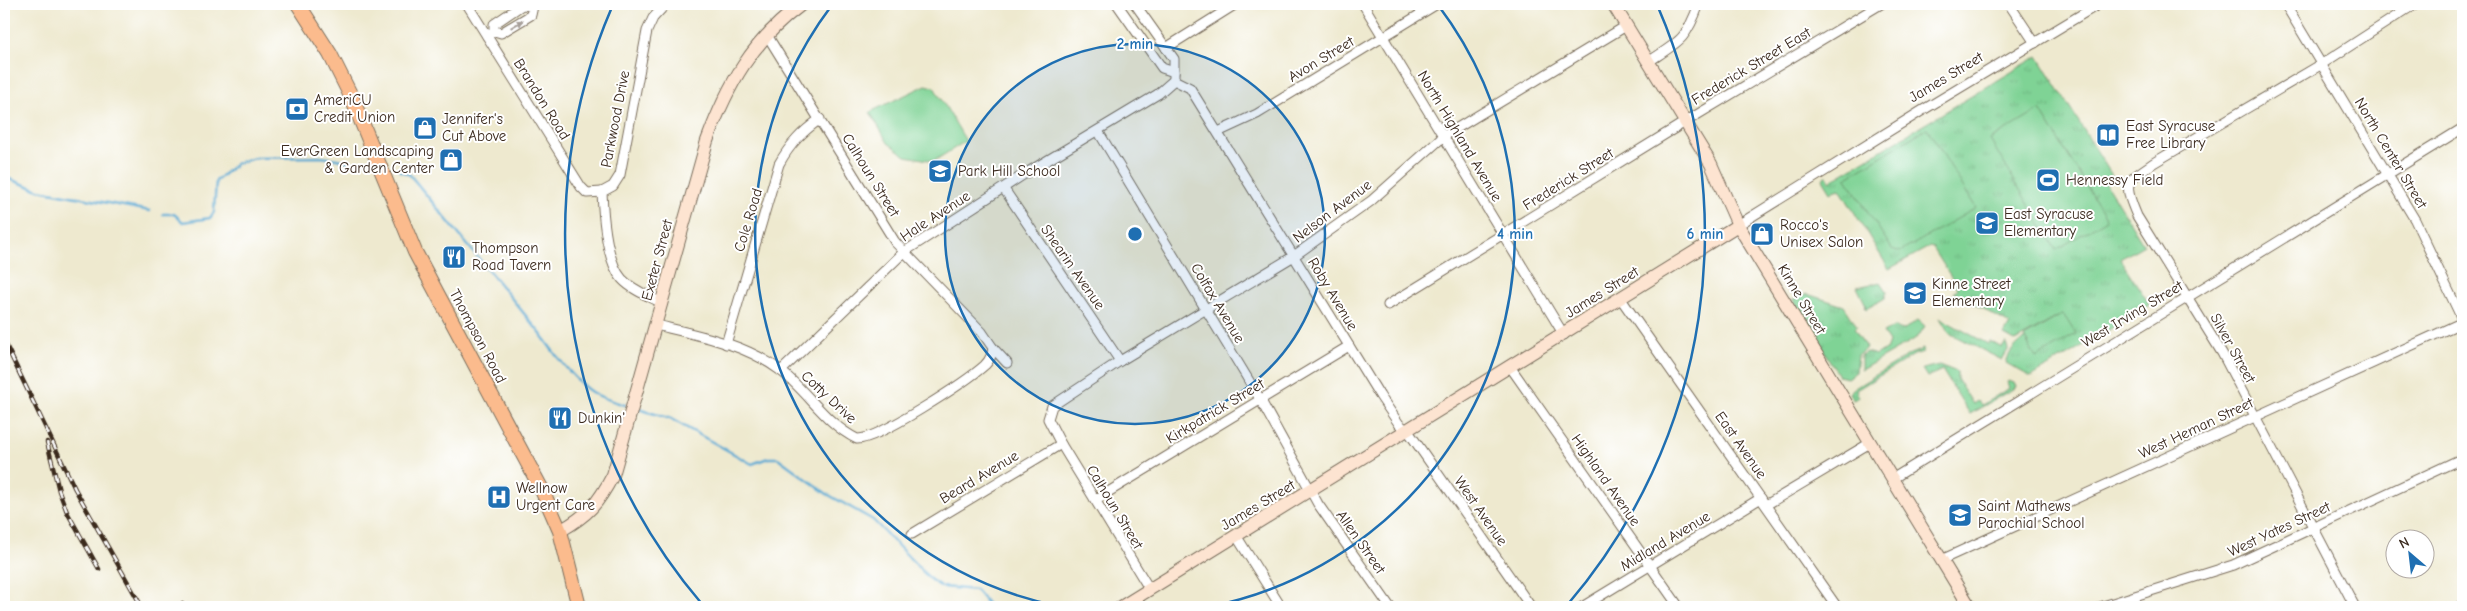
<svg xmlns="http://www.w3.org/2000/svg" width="2467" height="611" font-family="'Comic Neue',sans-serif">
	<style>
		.grass { fill: url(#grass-tufts); stroke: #5d7e5a }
		.park { fill: #7fd395; stroke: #5d7e5a }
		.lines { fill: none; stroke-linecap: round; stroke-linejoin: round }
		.stream { stroke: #5aaad4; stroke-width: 2.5 }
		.street-casing { stroke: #7a6d5c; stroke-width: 11 }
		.secondary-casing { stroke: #7a6d5c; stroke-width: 14 }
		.primary-casing { stroke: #7a6d5c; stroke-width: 16 }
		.street { stroke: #fff; stroke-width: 9 }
		.secondary { stroke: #fde4d1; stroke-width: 12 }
		.primary { stroke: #fbbb8d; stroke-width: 14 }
		.rail-casing { stroke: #3b2a1e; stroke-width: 4.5 }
		.rail { stroke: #fff; stroke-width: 2.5; stroke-dasharray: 8; stroke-linecap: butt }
		.oneway { fill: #a79f9a }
		.ring { fill: none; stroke: #1f6fb2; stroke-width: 2.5 }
		.labels { text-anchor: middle; stroke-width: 4; stroke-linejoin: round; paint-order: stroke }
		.street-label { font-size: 15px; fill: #3b2a1e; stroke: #fff }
		.poi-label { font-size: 15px; fill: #3b2a1e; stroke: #fff; text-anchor: start }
		.centre { fill: #1f6fb2; stroke: #fff; stroke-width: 2.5 }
		.ring-label { font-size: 15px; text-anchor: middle; font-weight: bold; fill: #1f6fb2; stroke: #fff; stroke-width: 4; stroke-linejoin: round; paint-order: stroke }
	</style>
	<defs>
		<pattern id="grass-tufts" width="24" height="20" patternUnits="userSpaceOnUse" patternTransform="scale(1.25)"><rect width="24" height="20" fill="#7fd395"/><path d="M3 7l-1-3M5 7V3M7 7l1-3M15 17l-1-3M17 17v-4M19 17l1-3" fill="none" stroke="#6fb580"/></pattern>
	</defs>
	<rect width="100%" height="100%" fill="#fff"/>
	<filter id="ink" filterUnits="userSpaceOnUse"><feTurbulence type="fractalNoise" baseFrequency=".02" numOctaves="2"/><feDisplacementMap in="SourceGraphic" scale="10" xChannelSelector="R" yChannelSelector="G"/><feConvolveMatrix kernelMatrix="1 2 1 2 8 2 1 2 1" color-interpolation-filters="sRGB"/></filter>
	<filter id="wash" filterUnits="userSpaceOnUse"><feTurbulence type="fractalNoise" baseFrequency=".0096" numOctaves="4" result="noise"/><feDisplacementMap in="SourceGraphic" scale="20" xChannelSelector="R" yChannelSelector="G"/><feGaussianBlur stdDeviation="1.12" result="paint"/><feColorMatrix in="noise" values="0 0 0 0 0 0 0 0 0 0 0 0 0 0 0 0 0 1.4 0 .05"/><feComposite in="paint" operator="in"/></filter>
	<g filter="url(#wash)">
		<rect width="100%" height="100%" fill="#eee9cf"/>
		<g class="grass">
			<path d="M2038,56L2113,177L2105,182L2144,245L2120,259L2150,305L2031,377L2006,363C2009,352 2015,345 2025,339L2036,357L2063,314L2015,341L2004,335L2010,324L1954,293L1958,288L1933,248L1929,247L1889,269L1840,189L1831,192L1823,179L1826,175L1830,181Z"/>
			<polygon points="1881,282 1887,291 1885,298 1866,309 1865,306 1866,305 1857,287"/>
			<polygon points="1807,294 1844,306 1857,326 1854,328 1866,348 1858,355 1856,372 1847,378 1839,376 1793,300"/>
			<polygon points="1940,318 1988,344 1990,341 2002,348 2006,342 2008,350 2002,360 1949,333"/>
			<polygon points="1918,320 1925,326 1918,337 1861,370 1861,355 1866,352 1876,355 1887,348 1889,342 1883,333 1894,327 1903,330"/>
			<polygon points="1923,349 1923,352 1914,355 1856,390 1859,397 1853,400 1849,393 1853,389 1910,354"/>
			<polygon points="1939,365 1957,372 1957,379 1973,404 1977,401 1982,405 2009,388 2007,382 2009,381 2014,383 2016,387 1970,414 1942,370 1927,377 1922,369"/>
		</g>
		<g class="park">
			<polygon points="926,85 934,87 966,141 934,161 906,156 888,143 870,112"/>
			<polygon points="2040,110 2107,219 2056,250 1990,140"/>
			<polygon points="1927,128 1976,208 1900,252 1892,249 1846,178"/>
			<polygon points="2063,314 2076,334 2036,358 2024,337"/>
		</g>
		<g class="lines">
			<g class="stream">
				<path d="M399,170L410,175L540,333C551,349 578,386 595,394C605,399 615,402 625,405"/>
				<polyline points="4,177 39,190 150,211"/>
				<polyline points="163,214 174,214 183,222 210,218 214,212 216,181 237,163 255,158 320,157 337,159 361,165"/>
				<polyline points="639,409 671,419 752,464 768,458 778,458 827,494 873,520 931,580 942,587 976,590 990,607"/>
			</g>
		</g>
	</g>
	<g filter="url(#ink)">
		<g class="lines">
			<g class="street-casing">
				<g id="street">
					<polyline points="467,4 581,187 587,193 602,192"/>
					<polyline points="1117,4 1162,68 1174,72 1174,80"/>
					<polyline points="1135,4 1174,59 1174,72"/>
					<polyline points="1363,4 1564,335"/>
					<polyline points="2009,4 2035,43"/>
					<polyline points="2285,4 2415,220 2463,321"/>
					<polyline points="767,35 895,242 982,332 993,348 1007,363"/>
					<polyline points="487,36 494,31 494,24 522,5 533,6 531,15 501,33 494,31"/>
					<polyline points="1166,48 1236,4"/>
					<path d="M1648,62C1680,41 1686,40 1699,4"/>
					<polyline points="1174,80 1190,88 1380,396 1399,424 1408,431 1531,607"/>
					<polyline points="1098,131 1260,399 1318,504 1390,607"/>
					<polyline points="1218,132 1257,114 1437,4"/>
					<polyline points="1004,189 1120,361"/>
					<polyline points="1738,225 1923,110 2099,4"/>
					<polyline points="1621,299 1837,607"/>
					<path d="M662,303C649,296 632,290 622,279C606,261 603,215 602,192L613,186L620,175L647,31L653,18L666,4"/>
					<polyline points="1388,305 1685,122 1881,4"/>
					<path d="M656,325C698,335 746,344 781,371C808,392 826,424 857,439C878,440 967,381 985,365C990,360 992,356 993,348"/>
					<path d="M726,344L779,164C790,144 802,132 820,119"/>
					<polyline points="1511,368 1679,607"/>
					<polyline points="781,371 904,252 1023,175 1158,94 1174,80"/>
					<polyline points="1892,479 2463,128"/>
					<polyline points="1095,500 1349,346"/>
					<polyline points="1766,505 1870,443"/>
					<polyline points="912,534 1061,444"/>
					<polyline points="1237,537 1281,607"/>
					<polyline points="1941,560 2463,322"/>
					<polyline points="1150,590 1061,444 1048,419 1052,406 1120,361 1294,256 1371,201 1444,136 1626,26"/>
					<polyline points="1582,607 1761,498"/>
					<polyline points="2100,607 2233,565 2463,458"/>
					<path d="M2355,607L2222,353L2137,216C2122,181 2126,182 2155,162L2322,64L2415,4"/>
					<polyline points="2458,607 2463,605"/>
				</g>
			</g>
			<g class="secondary-casing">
				<g id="secondary">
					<polyline points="1613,4 1711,164 1738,225 1970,607"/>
					<path d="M560,531C588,515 598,504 613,475L707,141C728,84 752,41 802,4"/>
					<polyline points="1121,607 1738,225"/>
				</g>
			</g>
			<g class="primary-casing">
				<polyline id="primary" points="298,4 330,54 351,96 415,252 542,490 560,531 579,607"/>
			</g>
			<use href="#street" class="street"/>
			<use href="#secondary" class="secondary"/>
			<use href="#primary" class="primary"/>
			<g class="rail-casing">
				<g id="rail">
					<polyline points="4,341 75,489 142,607"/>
					<polyline points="47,442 59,491 67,512 99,569"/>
					<polyline points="182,607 182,604"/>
				</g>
			</g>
			<use href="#rail" class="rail"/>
		</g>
		<defs><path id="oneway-solid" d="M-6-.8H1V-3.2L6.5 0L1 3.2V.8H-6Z" transform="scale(1.25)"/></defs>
		<use class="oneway" href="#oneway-solid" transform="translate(517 24) rotate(-31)"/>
	</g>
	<circle cx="1135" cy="234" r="190" fill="#1f6fb2" fill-opacity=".12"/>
	<g class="ring">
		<circle cx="1135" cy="234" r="190"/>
		<path d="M1062 607A380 380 0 0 1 832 5M1438 5A380 380 0 0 1 1208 607"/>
		<path d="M702 604A570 570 0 0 1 612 7M1658 7A570 570 0 0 1 1568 604"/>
	</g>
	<defs>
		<g id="bank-square" transform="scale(1.25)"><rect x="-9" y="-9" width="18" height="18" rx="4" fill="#1f6fb2" stroke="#fff"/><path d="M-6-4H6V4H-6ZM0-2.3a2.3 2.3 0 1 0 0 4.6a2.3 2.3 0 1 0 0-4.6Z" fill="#fff"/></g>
		<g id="shop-square" transform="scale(1.25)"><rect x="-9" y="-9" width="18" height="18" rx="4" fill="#1f6fb2" stroke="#fff"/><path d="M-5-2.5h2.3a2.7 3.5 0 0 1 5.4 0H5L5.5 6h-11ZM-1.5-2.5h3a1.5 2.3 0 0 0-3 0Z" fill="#fff"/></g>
		<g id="library-square" transform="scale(1.25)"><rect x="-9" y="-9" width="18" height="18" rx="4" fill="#1f6fb2" stroke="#fff"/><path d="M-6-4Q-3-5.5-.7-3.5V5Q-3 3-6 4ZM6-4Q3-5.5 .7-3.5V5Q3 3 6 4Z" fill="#fff"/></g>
		<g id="school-square" transform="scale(1.25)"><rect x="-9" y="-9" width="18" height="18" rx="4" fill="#1f6fb2" stroke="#fff"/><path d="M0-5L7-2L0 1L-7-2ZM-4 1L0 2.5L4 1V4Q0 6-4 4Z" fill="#fff"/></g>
		<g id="stadium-square" transform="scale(1.25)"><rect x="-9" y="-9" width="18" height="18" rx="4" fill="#1f6fb2" stroke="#fff"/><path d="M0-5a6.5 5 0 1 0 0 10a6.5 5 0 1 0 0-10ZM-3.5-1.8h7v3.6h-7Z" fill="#fff"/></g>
		<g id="restaurant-square" transform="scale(1.25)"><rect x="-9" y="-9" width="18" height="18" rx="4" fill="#1f6fb2" stroke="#fff"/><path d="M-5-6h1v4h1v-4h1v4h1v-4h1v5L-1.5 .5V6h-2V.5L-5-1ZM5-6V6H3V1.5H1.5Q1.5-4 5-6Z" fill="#fff"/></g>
		<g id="hospital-square" transform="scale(1.25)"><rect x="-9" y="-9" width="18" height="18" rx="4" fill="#1f6fb2" stroke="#fff"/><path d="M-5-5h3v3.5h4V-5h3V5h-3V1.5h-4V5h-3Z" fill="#fff"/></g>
	</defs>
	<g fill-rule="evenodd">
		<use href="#bank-square" x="297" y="109"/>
		<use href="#shop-square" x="425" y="128"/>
		<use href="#library-square" x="2108" y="135"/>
		<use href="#shop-square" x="451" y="160"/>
		<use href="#school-square" x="940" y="171"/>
		<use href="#stadium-square" x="2048" y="180"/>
		<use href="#school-square" x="1987" y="223"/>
		<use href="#shop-square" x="1762" y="234"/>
		<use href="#restaurant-square" x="454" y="257"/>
		<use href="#school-square" x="1915" y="293"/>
		<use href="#restaurant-square" x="560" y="418"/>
		<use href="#hospital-square" x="499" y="497"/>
		<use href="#school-square" x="1960" y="515"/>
	</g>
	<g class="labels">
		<g class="street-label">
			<text transform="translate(1321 59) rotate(-31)" y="5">Avon Street</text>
			<text transform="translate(1751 66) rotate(-31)" y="5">Frederick Street East</text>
			<text transform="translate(1946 77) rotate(-31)" y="5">James Street</text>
			<text transform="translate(542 99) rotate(58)" y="5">Brandon Road</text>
			<text transform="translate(615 119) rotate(-79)" y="5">Parkwood Drive</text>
			<text transform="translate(1460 136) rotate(59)" y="5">North Highland Avenue</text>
			<text transform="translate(2391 153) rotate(59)" y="5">North Center Street</text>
			<text transform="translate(871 175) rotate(58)" y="5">Calhoun Street</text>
			<text transform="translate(1568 179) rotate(-32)" y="5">Frederick Street</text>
			<text transform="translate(1332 211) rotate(-37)" y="5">Nelson Avenue</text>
			<text transform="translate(935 216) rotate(-33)" y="5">Hale Avenue</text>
			<text transform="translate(748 220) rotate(-73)" y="5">Cole Road</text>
			<text transform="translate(657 260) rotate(-75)" y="5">Exeter Street</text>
			<text transform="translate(1073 267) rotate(55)" y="5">Shearin Avenue</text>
			<text transform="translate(1602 292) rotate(-32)" y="5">James Street</text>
			<text transform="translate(1333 294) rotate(59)" y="5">Roby Avenue</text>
			<text transform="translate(1802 299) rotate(59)" y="5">Kinne Street</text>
			<text transform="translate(1218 303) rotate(59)" y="5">Colfax Avenue</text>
			<text transform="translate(2132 314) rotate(-31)" y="5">West Irving Street</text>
			<text transform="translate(478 336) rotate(62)" y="5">Thompson Road</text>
			<text transform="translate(2233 348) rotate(61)" y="5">Silver Street</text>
			<text transform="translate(829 397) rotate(43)" y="5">Cotty Drive</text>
			<text transform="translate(1215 411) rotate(-31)" y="5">Kirkpatrick Street</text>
			<text transform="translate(2196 428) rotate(-25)" y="5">West Heman Street</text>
			<text transform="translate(1741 445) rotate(55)" y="5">East Avenue</text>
			<text transform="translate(979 477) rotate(-31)" y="5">Beard Avenue</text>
			<text transform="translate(1606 480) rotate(55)" y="5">Highland Avenue</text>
			<text transform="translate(1258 505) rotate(-31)" y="5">James Street</text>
			<text transform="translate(1115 507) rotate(59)" y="5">Calhoun Street</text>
			<text transform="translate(1481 511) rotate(55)" y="5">West Avenue</text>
			<text transform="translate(2279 529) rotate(-25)" y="5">West Yates Street</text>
			<text transform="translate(1665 541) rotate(-31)" y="5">Midland Avenue</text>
			<text transform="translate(1361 542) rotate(55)" y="5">Allen Street</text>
		</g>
		<g class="poi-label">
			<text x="314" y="105">AmeriCU<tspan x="314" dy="17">Credit Union</tspan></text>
			<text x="442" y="124">Jennifer's<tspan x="442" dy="17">Cut Above</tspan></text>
			<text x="2126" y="131">East Syracuse<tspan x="2126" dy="17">Free Library</tspan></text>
			<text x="434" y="156" text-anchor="end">EverGreen Landscaping<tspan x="434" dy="17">&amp; Garden Center</tspan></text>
			<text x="958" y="176">Park Hill School</text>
			<text x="2066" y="185">Hennessy Field</text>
			<text x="2004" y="219">East Syracuse<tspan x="2004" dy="17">Elementary</tspan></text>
			<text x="1780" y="230">Rocco's<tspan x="1780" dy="17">Unisex Salon</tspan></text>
			<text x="472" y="253">Thompson<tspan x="472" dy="17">Road Tavern</tspan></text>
			<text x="1932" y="289">Kinne Street<tspan x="1932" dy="17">Elementary</tspan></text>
			<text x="578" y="423">Dunkin'</text>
			<text x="516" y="493">Wellnow<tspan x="516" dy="17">Urgent Care</tspan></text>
			<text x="1978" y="511">Saint Mathews<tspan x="1978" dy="17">Parochial School</tspan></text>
		</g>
	</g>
	<circle cx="1135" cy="234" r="8" class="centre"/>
	<g class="ring-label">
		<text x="1135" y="49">2 min</text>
		<text x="1515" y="239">4 min</text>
		<text x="1705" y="239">6 min</text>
	</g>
	<rect width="2467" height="611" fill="none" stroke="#fff" stroke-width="20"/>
	<g transform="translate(2410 554) rotate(332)"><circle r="24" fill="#ffffff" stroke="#b1aaa5"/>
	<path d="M0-4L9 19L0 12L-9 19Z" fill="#1f6fb2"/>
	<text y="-8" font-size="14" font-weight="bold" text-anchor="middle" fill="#3b2a1e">N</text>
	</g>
</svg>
